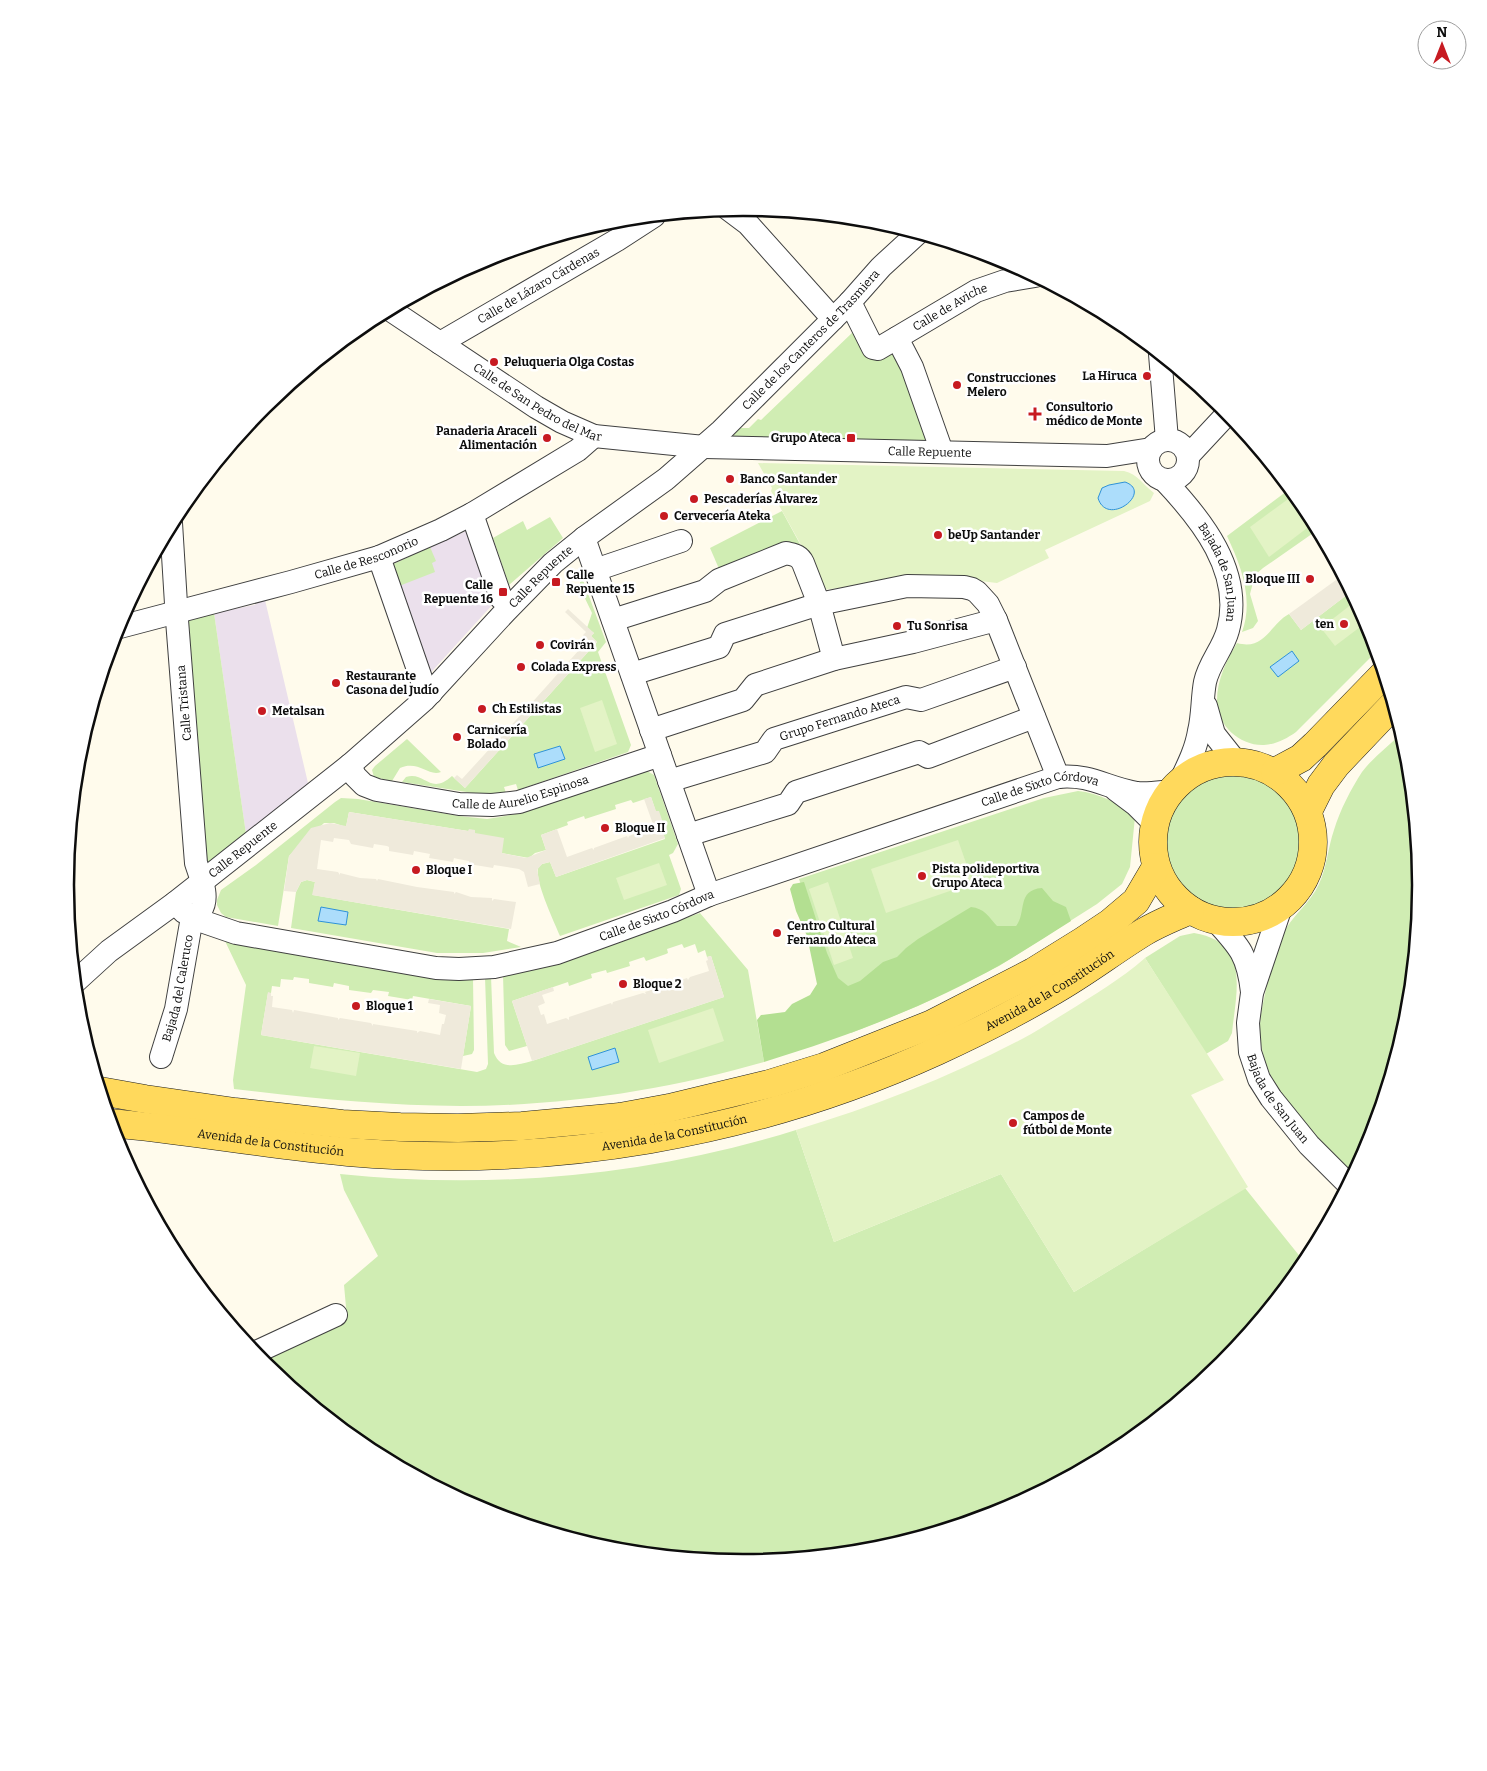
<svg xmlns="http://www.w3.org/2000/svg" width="1487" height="1771" font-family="Bitter,serif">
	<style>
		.industrial { fill: #ebe0ec }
		.green { fill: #d0edb3 }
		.forest { fill: #b3df91 }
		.pitch { fill: #e3f3c5 }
		.plaza { fill: #efeadb }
		.water { fill: #acddfb; stroke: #2e92d8 }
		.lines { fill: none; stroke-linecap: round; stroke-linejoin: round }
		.minor-casing { stroke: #404040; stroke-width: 24 }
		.major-casing { stroke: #1e1e1e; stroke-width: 29 }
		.minor { stroke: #fff; stroke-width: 22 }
		.major { stroke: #ffd95c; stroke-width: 28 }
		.poi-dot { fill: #c71a21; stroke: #fff; stroke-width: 2 }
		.labels { text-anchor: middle; stroke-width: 5; stroke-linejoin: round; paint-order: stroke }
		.street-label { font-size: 12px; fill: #0d0d0d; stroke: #fff }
		.poi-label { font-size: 12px; font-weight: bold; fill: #0d0d0d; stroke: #fff; text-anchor: start }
		.rim { fill: none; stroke: #0d0d0d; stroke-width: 2.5 }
	</style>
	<rect width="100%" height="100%" fill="#fffbec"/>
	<g class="industrial">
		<polygon points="466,531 494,603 425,679 387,567"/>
		<polygon points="265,600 308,783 246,834 214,613 254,605"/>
	</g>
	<g class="green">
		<polygon points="853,332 889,354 896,355 932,441 730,441 735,428 749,428 758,419 761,420"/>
		<path d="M1291,488L1308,509L1319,529L1263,568L1255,575L1250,594L1258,621L1253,628L1242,632C1254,599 1241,566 1227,536Z"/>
		<polygon points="782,511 800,544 720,571 710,548"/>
		<polygon points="550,517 563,538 509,585 493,538 523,521 527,530"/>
		<polygon points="430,547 436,561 432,563 435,572 394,588 387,567"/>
		<path d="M583,580L606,642L598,652L631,745L628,752L518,790L516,784L504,787L506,793L486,795L402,782L406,777C425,771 430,796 452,776L465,788L597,642L591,636L594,633L587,628L592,613L580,588V582Z"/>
		<path d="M1352,591L1370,626L1378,650L1296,732C1286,739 1277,744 1264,745C1240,746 1216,725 1217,700C1217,680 1227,659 1237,643C1265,651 1270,624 1289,614L1301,630Z"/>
		<polygon points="214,613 246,834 211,863 204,860 187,623 190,619"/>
		<path d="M1403,732L1409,753L1422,885L1409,1018L1370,1145L1353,1178C1317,1136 1264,1094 1260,1035C1259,1021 1262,1008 1265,994C1269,974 1273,954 1282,936C1291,916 1310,904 1319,884C1327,867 1328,847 1334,830C1340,810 1351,789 1362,772C1373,757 1390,745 1403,732Z"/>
		<path d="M407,739L441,772C428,777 419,760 400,768L392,781L374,777L372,770L375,766Z"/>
		<path d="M647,771L654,775L678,844L673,853L669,855L681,889L679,895L560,936C554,921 535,882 538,868L542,864L550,862L556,877L665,839L660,824L663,823L656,812L651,797L633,803L631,800L615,805L616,809L585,819L584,816L567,822L568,825L541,835L546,850L535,853L529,858L501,853L474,833L475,830L468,831L349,812L346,827L334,823H324L289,856L278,926L226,917L221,913L217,905V900L221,890L256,865L335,802L341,798L358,799L459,816L487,819L500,817L525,812Z"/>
		<circle cx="1233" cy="842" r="68"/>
		<path d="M1078,791C1098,793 1120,803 1135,817L1130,867L1122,884L1097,904L999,966L918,1006L851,1033L799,879L1044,798Z"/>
		<polygon points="307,880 315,882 313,895 509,929 507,941 521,947 483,953 437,953 291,928 296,892 301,882"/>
		<path d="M700,913L748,970L764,1062C666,1090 563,1106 461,1106C385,1106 309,1098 234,1089L233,1080L246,985L225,941L473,977L474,1050L472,1054L463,1056L471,1006L413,996L412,1000L388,996L389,992L373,990L371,993L349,990V986L334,983L333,987L309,983V979L294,977L293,980L281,979L280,987L272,986L271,993H268L261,1035L477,1072L486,1069L488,1064L485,977L491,976L494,1053C501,1071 517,1065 532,1061L724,997L711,956L707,957L705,950L698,953L695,944L684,948L682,944L667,949L668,953L666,954L646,961L644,957L629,962L630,966L607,973L606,970L591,974L592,978L589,979L569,986L568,982L512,1001L527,1046L509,1051L505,1045L503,975L548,965Z"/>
		<path d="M1194,933C1251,942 1236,992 1232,1033L1228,1041L1206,1054L1145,958L1180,936Z"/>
		<path d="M796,1130L834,1242L1001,1174L1074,1292L1245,1188L1306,1264L1223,1365L1120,1450L1003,1512L876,1551L743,1564L611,1551L484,1512L366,1449L264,1365L259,1359L347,1318L344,1285L378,1256L344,1190L340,1174C492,1190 649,1176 796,1130Z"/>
	</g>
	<path class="forest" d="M804,882L827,953L838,978L848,986L860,981L883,962L897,957L906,948L918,939L971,907C984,908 989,917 997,926H1016C1027,913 1016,890 1042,888L1053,901L1066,907L1071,921C1047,936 1024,951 1000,965C926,1007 845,1037 764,1062L757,1020L761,1015L785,1012L792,1004L810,995L817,984L807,936L796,911L790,889L793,884Z"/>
	<g class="pitch">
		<path d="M758,463L1124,471C1138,474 1142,484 1154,493L1150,501L1045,550L1049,558L997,583L947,577H932L822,590L815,570L771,491L772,488Z"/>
		<polygon points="1295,494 1308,509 1315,522 1269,557 1250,527"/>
		<polygon points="1357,600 1368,621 1335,646 1321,628"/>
		<polygon points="602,700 617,744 595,752 580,708"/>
		<polygon points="958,840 973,883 886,913 871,869"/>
		<polygon points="659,863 667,885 624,900 616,878"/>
		<polygon points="828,882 853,958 834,965 809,889"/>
		<path d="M1145,958L1224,1080L1191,1095L1248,1187L1074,1292L1001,1174L834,1242L796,1130C873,1107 950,1077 1022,1039C1037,1031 1052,1021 1067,1012C1094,995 1121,979 1145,958Z"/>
		<polygon points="713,1008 724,1041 659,1063 648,1030"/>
		<polygon points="314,1046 360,1053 356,1076 310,1068"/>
	</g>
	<g class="plaza">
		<polygon points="1343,575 1352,591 1301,630 1289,614"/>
		<polygon points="568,609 594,633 591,636 597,642 465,788 454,778 457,775 462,779 526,709 521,705 523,703 528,707 588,640 583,635 586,632 565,612"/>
		<polygon points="651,797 656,811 659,811 663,823 660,824 665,838 556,877 550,862 542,864 537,870 540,884 528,887 524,872 519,869 494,865 493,868 469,864 469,861 458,859 454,858 453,862 429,858 430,854 425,853 414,851 413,855 389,851 389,847 387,846 374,844 373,848 351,844 349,840 334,838 333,842 321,840 317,869 338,872 340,875 340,873 360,878 376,879 377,881 378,879 417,887 454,892 454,894 456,892 471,897 492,898 492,901 494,899 516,902 511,929 312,895 315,882 307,880 301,882 296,892 284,891 289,856 311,828 330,823 346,826 349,812 468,831 469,829 475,830 475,833 504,838 502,853 526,858 546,850 541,835 557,829 567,857 592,848 594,850 594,848 627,836 628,838 629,836 654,827 644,799"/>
		<polygon points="711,956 724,997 532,1061 512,1001 553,987 554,991 542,995 545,1003 538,1006 541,1015 544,1014 547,1024 566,1018 569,1020 569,1017 611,1003 612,1005 613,1002 643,993 646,994 645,992 687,978 688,980 690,977 709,971 706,961 708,960 707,957"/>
		<polygon points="268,992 271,993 271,996 273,996 272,1007 292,1010 293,1013 294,1010 338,1018 338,1020 340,1018 371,1023 373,1026 373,1024 417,1031 417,1033 420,1031 440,1035 442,1024 444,1024 446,1015 439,1013 440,1005 428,1003 429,999 471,1006 461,1069 261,1035"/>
	</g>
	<g class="water">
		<path d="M1125,482C1154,492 1107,528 1098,498L1102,488L1109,485Z"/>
		<polygon points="1292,651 1299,661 1278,677 1270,667"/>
		<polygon points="560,746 565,759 538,768 534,754"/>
		<polygon points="321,907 348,912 346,925 318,921"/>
		<polygon points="615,1048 619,1062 592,1070 588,1057"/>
	</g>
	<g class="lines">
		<g class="minor-casing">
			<g id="minor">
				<polyline points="728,209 748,224 833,319"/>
				<path id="s1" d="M850,302L873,348L878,349L976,291L1005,281L1035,276"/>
				<path id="s2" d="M389,309L536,407L562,422L594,436L704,447L1107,456L1151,449"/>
				<polyline points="897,338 912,367 942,452"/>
				<path id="s3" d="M440,343L617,240L654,216"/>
				<polyline points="1160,354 1167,440"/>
				<circle cx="1168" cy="460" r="20"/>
				<polyline points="1188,456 1229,412"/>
				<path id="s4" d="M1164,480C1201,519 1244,572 1228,630C1223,649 1209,663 1205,682C1202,698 1203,715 1199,731C1196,750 1187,767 1179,784"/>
				<polyline points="472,514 501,598"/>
				<polyline points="584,538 709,895"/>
				<polyline points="379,557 423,684 431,693"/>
				<polyline points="595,570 681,541"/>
				<path d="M613,620L705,591L719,580L786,553C794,555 799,555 803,563L819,604L834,659"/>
				<path id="s5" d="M116,628L291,582L379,557L441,530L472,514L578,450L594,436"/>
				<polyline points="632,674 719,647 725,634 819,604 907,586 964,587 972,589 977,592 988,604 996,620 1058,777"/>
				<polyline points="1206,706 1214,734 1237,763"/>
				<polyline points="651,730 743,700 755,685 834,659 913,642 996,620"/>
				<path id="s6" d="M350,765L355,776L364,785L377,790L459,804L492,805L519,802L660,755"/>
				<path id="s7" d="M669,781L765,752L774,739L906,697L921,700L1015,667"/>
				<polyline points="1116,790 1136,805 1154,823"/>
				<polyline points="688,835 788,804 796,792 919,752 928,757 1034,717"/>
				<path id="s8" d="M175,903L184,912L204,922L236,933L436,968L459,969L494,967L557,953L673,911L709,895L1058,777C1092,774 1106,788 1137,793C1149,794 1160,792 1171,791"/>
				<path id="s9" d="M1282,904L1252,993L1248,1023L1250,1052L1259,1079L1271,1098L1309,1145L1349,1185"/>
				<path d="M1216,921C1240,947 1248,956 1252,992"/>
				<path id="s10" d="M75,982L109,951L175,903L350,765L424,700L506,611L553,563L584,538L666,479L721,431L850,302L881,267L918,233"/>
				<path id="s11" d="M161,1057L176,1009L191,923C194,917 198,915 201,910C210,897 200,876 196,863L177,620L171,523"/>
				<polyline points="254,1353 336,1315"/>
			</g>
		</g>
		<g class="major-casing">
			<g id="major">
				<circle cx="1233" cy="842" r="80"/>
				<polyline points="1275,772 1301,758 1315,745 1385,673"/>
				<polyline points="1308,811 1321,785 1336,765 1394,704"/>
				<polyline points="100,1091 145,1099 235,1112 342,1124 400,1127 458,1128 522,1126 620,1117 669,1108 769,1084 824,1067 932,1024 1033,972 1083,941 1110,923 1136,901 1156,867"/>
				<path id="s12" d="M110,1123C189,1130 268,1145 348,1152C549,1169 753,1135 937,1051C976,1033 1016,1013 1053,991C1085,973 1113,951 1144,932C1159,923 1175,917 1190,910"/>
			</g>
		</g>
		<use href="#minor" class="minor"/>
		<use href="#major" class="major"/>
	</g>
	<g class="poi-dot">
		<circle cx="494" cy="362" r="5"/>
		<circle cx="1147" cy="376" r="5"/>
		<circle cx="957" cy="385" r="5"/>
		<path d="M1032.5 406.5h5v5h5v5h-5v5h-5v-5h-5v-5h5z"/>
		<circle cx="547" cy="438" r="5"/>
		<rect x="846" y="433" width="10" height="10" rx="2.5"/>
		<circle cx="730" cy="479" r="5"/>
		<circle cx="694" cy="499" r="5"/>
		<circle cx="664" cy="516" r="5"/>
		<circle cx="938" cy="535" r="5"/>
		<circle cx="1310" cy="579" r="5"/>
		<rect x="551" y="577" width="10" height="10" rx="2.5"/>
		<rect x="498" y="587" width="10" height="10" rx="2.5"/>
		<circle cx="1344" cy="624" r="5"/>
		<circle cx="897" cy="626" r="5"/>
		<circle cx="540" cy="645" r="5"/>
		<circle cx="521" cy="667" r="5"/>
		<circle cx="336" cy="683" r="5"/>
		<circle cx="482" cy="709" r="5"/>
		<circle cx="262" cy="711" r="5"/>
		<circle cx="457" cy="737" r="5"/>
		<circle cx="605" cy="828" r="5"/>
		<circle cx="416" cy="870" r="5"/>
		<circle cx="922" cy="876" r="5"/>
		<circle cx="777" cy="933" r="5"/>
		<circle cx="623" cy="984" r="5"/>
		<circle cx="356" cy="1006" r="5"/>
		<circle cx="1013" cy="1123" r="5"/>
	</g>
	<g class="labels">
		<g class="street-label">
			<text dy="4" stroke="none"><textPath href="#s3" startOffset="114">Calle de Lázaro Cárdenas</textPath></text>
			<text dy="4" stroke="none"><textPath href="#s1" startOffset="140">Calle de Aviche</textPath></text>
			<text dy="4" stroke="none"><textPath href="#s10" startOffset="979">Calle de los Canteros de Trasmiera</textPath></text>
			<text dy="4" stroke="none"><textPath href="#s2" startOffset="176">Calle de San Pedro del Mar</textPath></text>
			<text dy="4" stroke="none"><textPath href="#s2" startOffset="578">Calle Repuente</textPath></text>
			<text dy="4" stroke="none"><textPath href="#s5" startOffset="260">Calle de Resconorio</textPath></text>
			<text dy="4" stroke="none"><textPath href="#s4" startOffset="110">Bajada de San Juan</textPath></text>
			<text dy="4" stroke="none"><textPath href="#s10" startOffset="619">Calle Repuente</textPath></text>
			<text transform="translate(184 703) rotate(-95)" y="4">Calle Tristana</text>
			<text dy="4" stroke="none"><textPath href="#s7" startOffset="185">Grupo Fernando Ateca</textPath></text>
			<text dy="4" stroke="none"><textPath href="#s6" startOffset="185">Calle de Aurelio Espinosa</textPath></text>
			<text dy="4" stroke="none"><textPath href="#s8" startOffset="906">Calle de Sixto Córdova</textPath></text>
			<text dy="4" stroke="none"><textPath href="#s10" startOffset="214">Calle Repuente</textPath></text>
			<text dy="4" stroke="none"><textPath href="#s8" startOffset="501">Calle de Sixto Córdova</textPath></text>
			<text dy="4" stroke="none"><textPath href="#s11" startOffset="71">Bajada del Caleruco</textPath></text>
			<text dy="4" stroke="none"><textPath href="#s12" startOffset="972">Avenida de la Constitución</textPath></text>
			<text dy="4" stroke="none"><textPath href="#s9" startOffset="208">Bajada de San Juan</textPath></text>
			<text dy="4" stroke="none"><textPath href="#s12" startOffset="568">Avenida de la Constitución</textPath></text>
			<text dy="4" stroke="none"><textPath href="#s12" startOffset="162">Avenida de la Constitución</textPath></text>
		</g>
		<g class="poi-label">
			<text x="504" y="366">Peluqueria Olga Costas</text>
			<text x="1137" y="380" text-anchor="end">La Hiruca</text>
			<text x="967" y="382">Construcciones<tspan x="967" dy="14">Melero</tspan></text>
			<text x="1046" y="411">Consultorio<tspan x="1046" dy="14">médico de Monte</tspan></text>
			<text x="537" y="435" text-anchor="end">Panaderia Araceli<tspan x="537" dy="14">Alimentación</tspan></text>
			<text x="841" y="442" text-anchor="end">Grupo Ateca</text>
			<text x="740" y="483">Banco Santander</text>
			<text x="704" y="503">Pescaderías Álvarez</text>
			<text x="674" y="520">Cervecería Ateka</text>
			<text x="948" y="539">beUp Santander</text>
			<text x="566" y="579">Calle<tspan x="566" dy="14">Repuente 15</tspan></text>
			<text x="1300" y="583" text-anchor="end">Bloque III</text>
			<text x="493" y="589" text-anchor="end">Calle<tspan x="493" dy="14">Repuente 16</tspan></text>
			<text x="1334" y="628" text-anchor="end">ten</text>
			<text x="907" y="630">Tu Sonrisa</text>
			<text x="550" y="649">Covirán</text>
			<text x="531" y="671">Colada Express</text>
			<text x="346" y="680">Restaurante<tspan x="346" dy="14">Casona del Judío</tspan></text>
			<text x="492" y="713">Ch Estilistas</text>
			<text x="272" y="715">Metalsan</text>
			<text x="467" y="734">Carnicería<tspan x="467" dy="14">Bolado</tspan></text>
			<text x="615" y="832">Bloque II</text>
			<text x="932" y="873">Pista polideportiva<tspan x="932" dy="14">Grupo Ateca</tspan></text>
			<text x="426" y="874">Bloque I</text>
			<text x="787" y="930">Centro Cultural<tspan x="787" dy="14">Fernando Ateca</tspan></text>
			<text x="633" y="988">Bloque 2</text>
			<text x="366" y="1010">Bloque 1</text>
			<text x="1023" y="1120">Campos de<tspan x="1023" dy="14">fútbol de Monte</tspan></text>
		</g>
	</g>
	<path d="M0 0H1487V1771H0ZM74 885a669 669 0 1 1 1338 0a669 669 0 1 1-1338 0Z" fill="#fff" fill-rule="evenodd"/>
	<path class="rim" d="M74 885a669 669 0 1 1 1338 0a669 669 0 1 1-1338 0Z"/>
	<g transform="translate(1442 45)"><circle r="24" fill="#ffffff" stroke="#9e9e9e"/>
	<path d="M0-4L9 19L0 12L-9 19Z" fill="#c71a21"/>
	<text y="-8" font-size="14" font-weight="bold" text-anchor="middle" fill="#0d0d0d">N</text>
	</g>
</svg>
